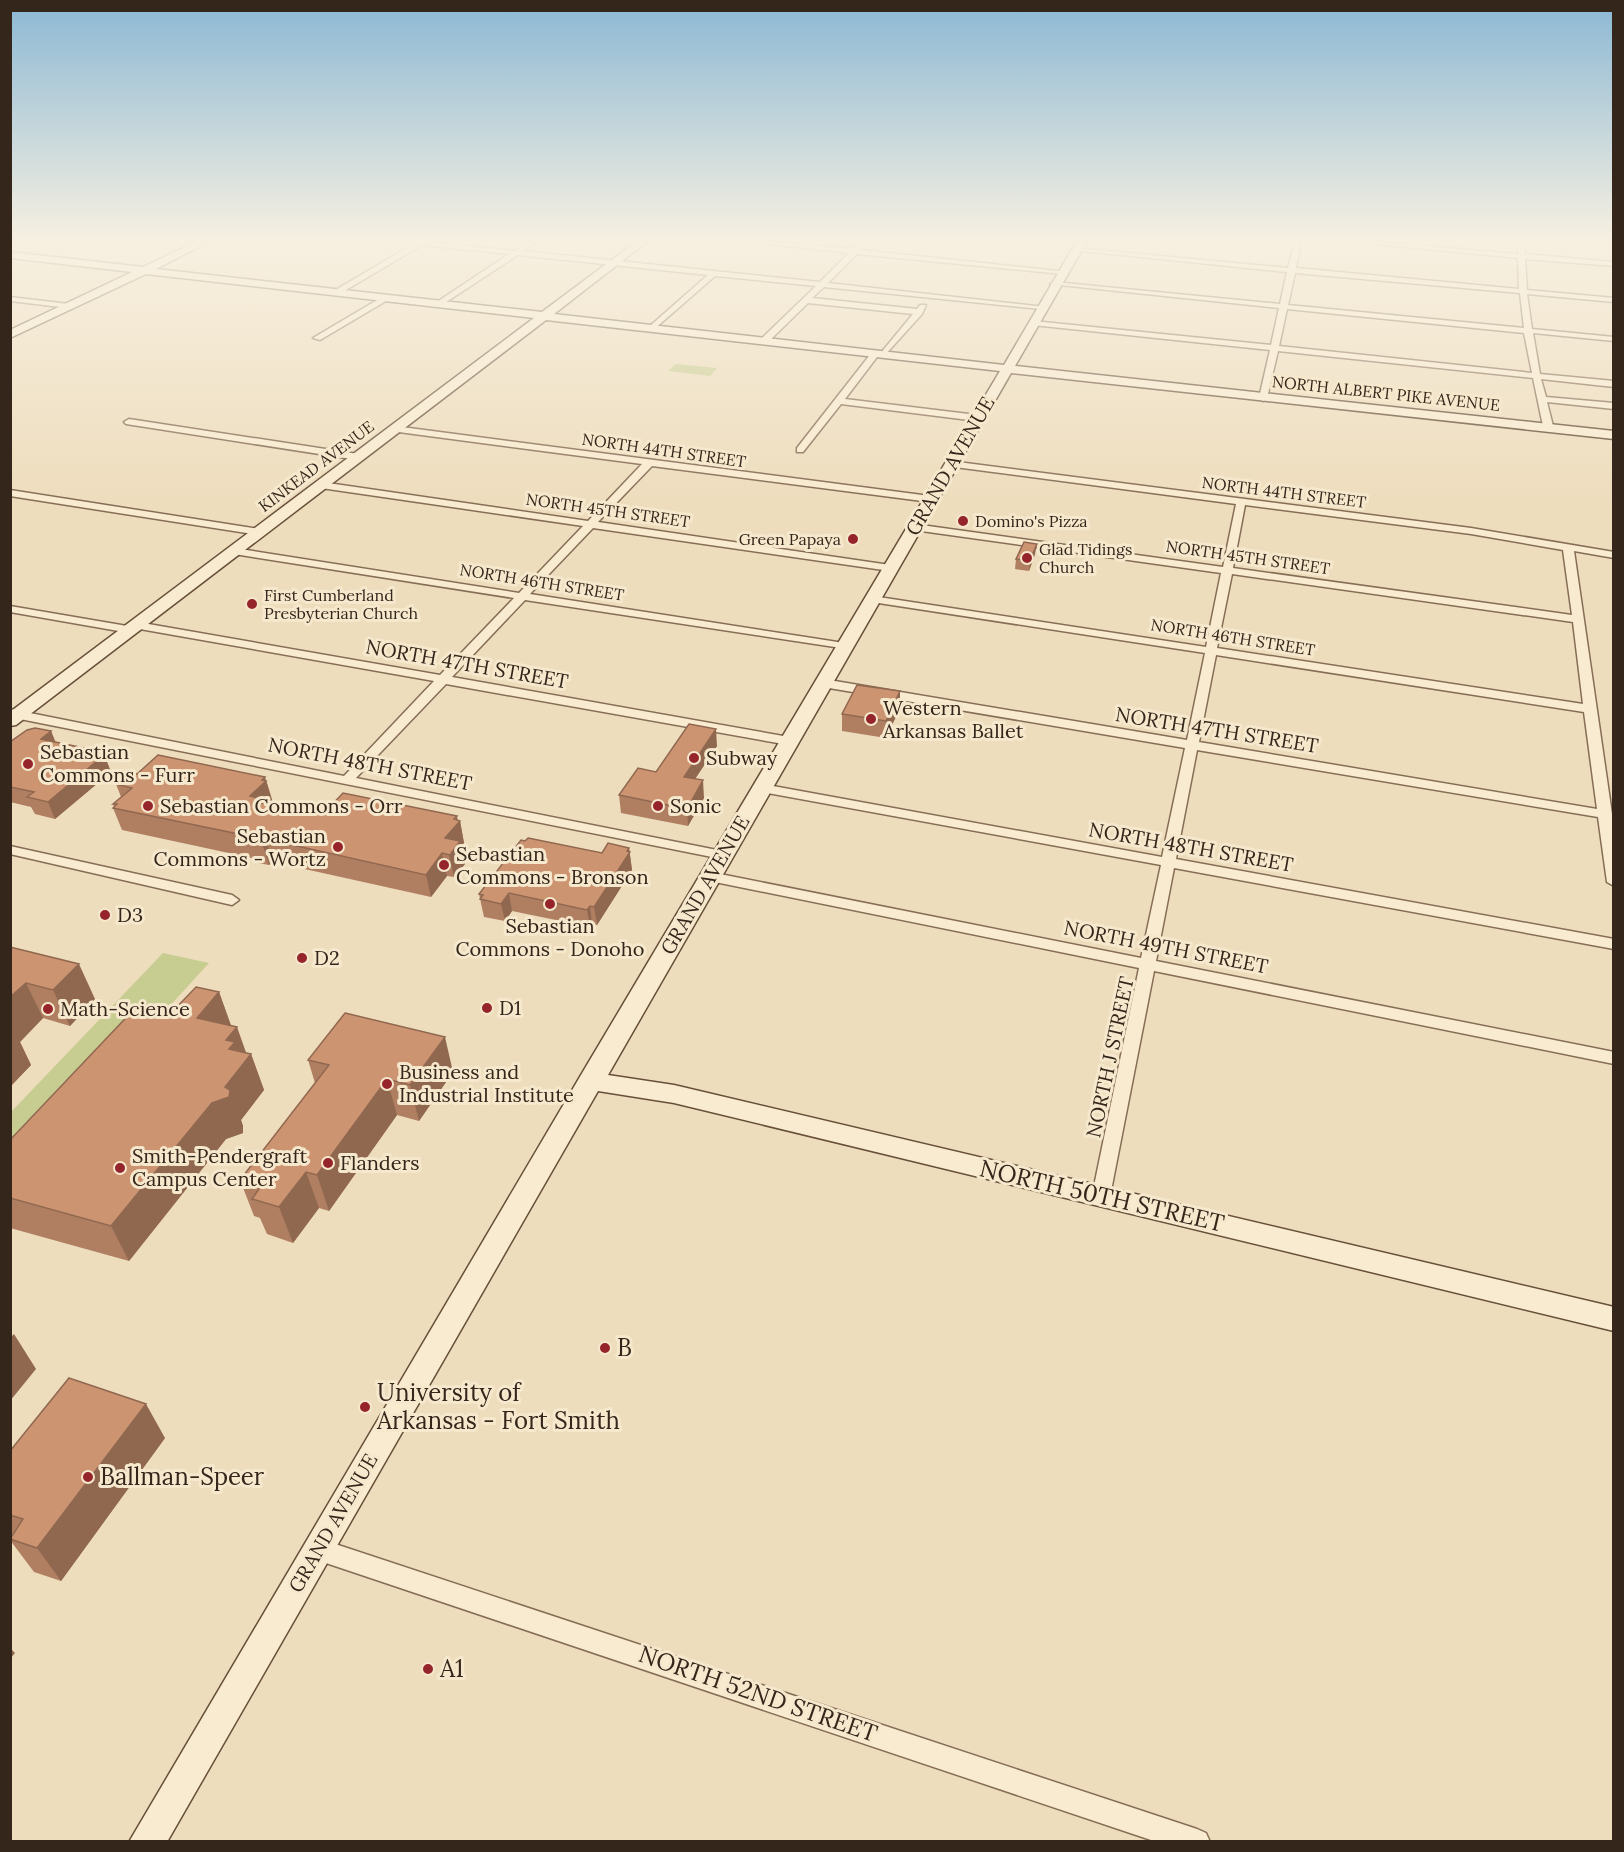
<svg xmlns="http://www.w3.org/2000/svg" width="1624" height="1852" font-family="Lora,serif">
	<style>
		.green { fill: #c7cc91 }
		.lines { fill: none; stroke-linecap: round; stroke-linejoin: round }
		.street-casing { stroke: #866d56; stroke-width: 3 }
		.secondary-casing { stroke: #674f39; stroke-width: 3 }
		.street { fill: #f9ebd0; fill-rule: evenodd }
		.secondary { fill: #f9ebd0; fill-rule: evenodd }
		.wall { fill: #b07f62 }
		.shaded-wall { fill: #906850 }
		.building { fill: #cd9472; stroke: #906850; stroke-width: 1.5 }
		.poi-dot { fill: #95252b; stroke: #f5e8cc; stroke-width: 2 }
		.labels { text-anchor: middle; stroke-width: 6; stroke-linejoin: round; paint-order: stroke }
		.far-street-label { font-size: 16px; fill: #35261b; stroke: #f5e8cc }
		.far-poi-label { font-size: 16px; fill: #35261b; stroke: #f5e8cc; text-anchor: start }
		.street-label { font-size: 20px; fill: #35261b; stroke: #f5e8cc }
		.poi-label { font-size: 20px; fill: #35261b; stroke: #f5e8cc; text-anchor: start }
		.near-street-label { font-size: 24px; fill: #35261b; stroke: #f5e8cc }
		.near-poi-label { font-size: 24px; fill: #35261b; stroke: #f5e8cc; text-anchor: start }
	</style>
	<rect width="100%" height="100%" fill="#eeddbd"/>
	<g class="green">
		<polygon points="676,364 717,368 710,376 668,371"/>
		<polygon points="163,953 209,963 11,1180 11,1112"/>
	</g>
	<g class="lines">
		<g class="street-casing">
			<g id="street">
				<polygon points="419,241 515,251 530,241 537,241 523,251 820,282 849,253 743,241 765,241 853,249 862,241 869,241 861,250 1067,272 1063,274 857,254 828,283 1045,307 1041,309 824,287 812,298 917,309 920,305 926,305 922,314 884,356 880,354 913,314 808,303 768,342 762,342 762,338 816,286 715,276 653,330 649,328 650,326 708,275 518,255 440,306 437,302 509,254 422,245 339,294 332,292"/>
				<path d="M1295,241H1301L1296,268L1519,289L1518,258L1342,241H1367L1518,254V241H1524L1525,254L1614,262V266L1525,259L1527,290L1614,298V302L1527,294L1532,329L1614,337V341L1533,333L1540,374L1614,381V387L1541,379L1546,397L1614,403V409L1547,402L1553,426L1548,429L1543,426L1533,378L1278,351L1267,398L1263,401L1259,398L1270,350L1033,325L1029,323L1033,321L1271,345L1279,308L1050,284L1054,282L1280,304L1287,272L1072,250L1076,248L1288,268ZM1295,273L1520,293L1524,328L1288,305ZM1287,309L1524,333L1532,373L1279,346Z"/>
				<polygon points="384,296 391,298 320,340 313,338"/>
				<polygon points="10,297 69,304 73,306 69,308 10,301"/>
				<polygon points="873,351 880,353 845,399 977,415 982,418 977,421 841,404 803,452 797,452 797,448"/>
				<polygon points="129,419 358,454 363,457 358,460 126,424 124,422"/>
				<polygon points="394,426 930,496 935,499 930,502 652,466 598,522 890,565 895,568 890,571 593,528 530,594 844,643 850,647 848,649 525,600 452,677 789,737 794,738 795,741 794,744 789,745 446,684 356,778 727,852 729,855 722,859 10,717 10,709 344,776 434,681 134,628 134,632 130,633 10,612 10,606 133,627 133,623 137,622 440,675 514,598 234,554 229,551 234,548 519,593 583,526 321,488 316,485 321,482 588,521 642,464 391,431 389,429"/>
				<path d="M950,461L1471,528L1614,552V558L1574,551L1614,828V886L1607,882L1598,817L1197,750L1176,859L1614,939V949L1174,868L1156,961L1614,1052V1064L1154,971L1110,1196L1107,1201L1101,1203L1095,1201L1092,1196L1139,968L705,880L703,877L710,872L1141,958L1161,865L762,792L755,788L762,784L1162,857L1185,748L823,687L817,683L823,679L1187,740L1205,653L872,602L866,599L872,596L1206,647L1221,573L914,530L909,527L914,524L1223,567L1236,504L947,466V462ZM1245,505L1471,534L1563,550L1572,615L1233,568ZM1232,574L1573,622L1583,704L1217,648ZM1216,655L1584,712L1597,809L1199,742Z"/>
				<polygon points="10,490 259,529 264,532 259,535 10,496"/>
				<polygon points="10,846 232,895 239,900 232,905 10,854"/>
				<polygon points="317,1538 1197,1829 1206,1833 1210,1842 1157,1842 317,1560 309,1557 306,1549 309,1541"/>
			</g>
		</g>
		<g class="secondary-casing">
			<polygon id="secondary" points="198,241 210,241 156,269 542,312 637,241 648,241 554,314 1004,365 1077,241 1087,241 1015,366 1614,431 1614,439 1011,373 608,1075 674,1085 1614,1307 1614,1331 674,1103 598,1091 167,1842 129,1842 581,1075 1000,371 546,320 16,725 10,726 10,712 534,318 146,274 10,338 10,330 132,272 10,258 10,252 143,267"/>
		</g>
		<use href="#street" class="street"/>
		<use href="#secondary" class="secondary"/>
	</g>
	<g class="wall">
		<polygon points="1035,554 1029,571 1015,569 1016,559"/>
		<polygon points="900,691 900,708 886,738 842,731 842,714"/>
		<polygon points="51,731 55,742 103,752 111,772 55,819 35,814 31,807 10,802 10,742"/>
		<polygon points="717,746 695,779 704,798 688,826 621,813 619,795 656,772"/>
		<polygon points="137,774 266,780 273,803 271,805 316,814 325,812 460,821 464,843 461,846 465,864 454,877 447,876 431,897 273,862 269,865 253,862 252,858 122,830 113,808 114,807 113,804 121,797 116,784"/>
		<polygon points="629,848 632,870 597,925 592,924 590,927 512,911 505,921 484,917 479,894 602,853"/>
		<polygon points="10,947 95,999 70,1026 43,1018 20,1042 31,1065 10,1087"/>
		<polygon points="219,992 231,1026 246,1053 251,1054 264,1090 241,1120 243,1126 243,1133 226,1139 129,1261 10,1228 10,1140 173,1011"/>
		<polygon points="308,1060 453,1072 419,1121 397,1115 329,1211 319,1208 293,1243 267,1234 260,1218 254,1216 240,1180 315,1083"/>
		<polygon points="165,1438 61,1581 34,1572 10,1540 10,1451"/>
	</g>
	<g class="shaded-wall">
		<polygon points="1037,544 1035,554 1029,571 1030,560"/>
		<polygon points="900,691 900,708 886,738 886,721"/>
		<polygon points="716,729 717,746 685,794 684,777"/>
		<polygon points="51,731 58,748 41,739"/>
		<polygon points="103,752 111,772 55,819 48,802"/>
		<polygon points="265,777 273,803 267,809 250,796"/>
		<polygon points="703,780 704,798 688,826 687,809"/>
		<polygon points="457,816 458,822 460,821 464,843 461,846 465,864 454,877 445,838"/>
		<polygon points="266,839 273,862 269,865 262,843"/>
		<polygon points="629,848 632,870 597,925 594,907"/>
		<polygon points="442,853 447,876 431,897 426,875"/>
		<polygon points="509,893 512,911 505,921 501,904"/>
		<polygon points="590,906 592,924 590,927 587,910"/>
		<polygon points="79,964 95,999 70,1026 53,990"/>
		<polygon points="26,983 43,1018 20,1042 31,1065 10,1087 10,997"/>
		<polygon points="219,992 232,1028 197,1018"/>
		<polygon points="237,1027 248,1058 251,1054 264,1090 241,1120 243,1126 243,1133 226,1139 129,1261 111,1226 226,1040"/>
		<polygon points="445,1037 453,1072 419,1121 410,1085"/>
		<polygon points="387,1079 397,1115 329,1211 317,1175"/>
		<polygon points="306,1172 319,1208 293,1243 279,1207"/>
		<polygon points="14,1334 36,1369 10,1401 10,1338"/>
		<polygon points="146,1404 165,1438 61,1581 37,1548"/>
		<polygon points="10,1648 15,1653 10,1659"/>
	</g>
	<g class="building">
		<polygon points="1024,542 1037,544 1030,560 1016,559"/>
		<polygon points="857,685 900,691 886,721 842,714"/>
		<polygon points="689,724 716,729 684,777 703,780 687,809 619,795 638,768 656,772"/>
		<polygon points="35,728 51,731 41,739 103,752 101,754 104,755 48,802 27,797 34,792 10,787 10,742 27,730"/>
		<polygon points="158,755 265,777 262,780 266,781 250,796 264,800 261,803 316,814 319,811 325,812 343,793 457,816 454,819 460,821 445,838 460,841 450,855 442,853 426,875 266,839 262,843 245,839 248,836 113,808 117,804 113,804 132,788 116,784 130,772 137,774"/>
		<polygon points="528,838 602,853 608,843 629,848 627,851 630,852 594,907 590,906 587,910 509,893 501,904 480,899 483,895 479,894 521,840 525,841"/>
		<polygon points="10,947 79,964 53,990 26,983 10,997"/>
		<polygon points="196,987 219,992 197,1018 237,1027 226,1040 235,1042 229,1049 251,1054 225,1087 230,1090 229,1097 212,1103 111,1226 10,1198 10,1140 140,1003 173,1011"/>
		<polygon points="345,1013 445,1037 410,1085 387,1079 317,1175 306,1172 279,1207 252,1199 261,1186 240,1180 329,1065 308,1060"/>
		<polygon points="69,1378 146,1404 37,1548 10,1539 23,1519 10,1515 10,1451"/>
	</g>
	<linearGradient id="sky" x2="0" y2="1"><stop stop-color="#8bb8d4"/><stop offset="0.48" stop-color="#f7f0e1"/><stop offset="1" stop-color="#f7f0e1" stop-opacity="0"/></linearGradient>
	<rect width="1624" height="500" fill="url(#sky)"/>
	<g class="poi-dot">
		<circle cx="963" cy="521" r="6"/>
		<circle cx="853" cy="539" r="6"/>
		<circle cx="1027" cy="558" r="6"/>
		<circle cx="252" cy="604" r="6"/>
		<circle cx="871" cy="719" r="6"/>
		<circle cx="694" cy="758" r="6"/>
		<circle cx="28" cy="764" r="6"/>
		<circle cx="148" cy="806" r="6"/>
		<circle cx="658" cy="806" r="6"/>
		<circle cx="338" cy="847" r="6"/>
		<circle cx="444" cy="865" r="6"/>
		<circle cx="550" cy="904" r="6"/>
		<circle cx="105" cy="915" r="6"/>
		<circle cx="302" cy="958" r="6"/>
		<circle cx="487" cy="1008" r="6"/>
		<circle cx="48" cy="1009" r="6"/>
		<circle cx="387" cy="1084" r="6"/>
		<circle cx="328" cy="1163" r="6"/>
		<circle cx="120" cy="1168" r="6"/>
		<circle cx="605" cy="1348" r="6"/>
		<circle cx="365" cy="1407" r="6"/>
		<circle cx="88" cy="1477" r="6"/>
		<circle cx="428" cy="1669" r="6"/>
	</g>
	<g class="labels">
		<g class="far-street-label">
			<text transform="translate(1386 393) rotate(6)" y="6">NORTH ALBERT PIKE AVENUE</text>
			<text transform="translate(664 450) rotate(8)" y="6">NORTH 44TH STREET</text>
			<text transform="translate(316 466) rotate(-37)" y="6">KINKEAD AVENUE</text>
			<text transform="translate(1284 492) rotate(7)" y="6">NORTH 44TH STREET</text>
			<text transform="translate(608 510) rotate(8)" y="6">NORTH 45TH STREET</text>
			<text transform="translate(1248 557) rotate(8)" y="6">NORTH 45TH STREET</text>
			<text transform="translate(542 582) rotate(9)" y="6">NORTH 46TH STREET</text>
			<text transform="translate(1233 637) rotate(9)" y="6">NORTH 46TH STREET</text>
		</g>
		<g class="far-poi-label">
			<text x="975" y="527">Domino's Pizza</text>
			<text x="841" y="545" text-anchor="end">Green Papaya</text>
			<text x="1039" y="555">Glad Tidings<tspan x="1039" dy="18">Church</tspan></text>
			<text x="264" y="601">First Cumberland<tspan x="264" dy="18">Presbyterian Church</tspan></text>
		</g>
		<g class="street-label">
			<text transform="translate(950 466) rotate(-60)" y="7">GRAND AVENUE</text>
			<text transform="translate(467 664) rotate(10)" y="7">NORTH 47TH STREET</text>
			<text transform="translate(1217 730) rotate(9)" y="7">NORTH 47TH STREET</text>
			<text transform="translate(370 764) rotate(11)" y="7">NORTH 48TH STREET</text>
			<text transform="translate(1191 847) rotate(10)" y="7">NORTH 48TH STREET</text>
			<text transform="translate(705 885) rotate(-60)" y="7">GRAND AVENUE</text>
			<text transform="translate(1166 947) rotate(11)" y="7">NORTH 49TH STREET</text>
			<text transform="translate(1110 1057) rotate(-78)" y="7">NORTH J STREET</text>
			<text transform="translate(333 1523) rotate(-60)" y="7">GRAND AVENUE</text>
		</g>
		<g class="poi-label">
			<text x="883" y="715">Western<tspan x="883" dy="23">Arkansas Ballet</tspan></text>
			<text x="40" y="759">Sebastian<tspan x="40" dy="23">Commons - Furr</tspan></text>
			<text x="706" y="765">Subway</text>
			<text x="160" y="813">Sebastian Commons - Orr</text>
			<text x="670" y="813">Sonic</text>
			<text x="326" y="843" text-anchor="end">Sebastian<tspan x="326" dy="23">Commons - Wortz</tspan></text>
			<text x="456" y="861">Sebastian<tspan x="456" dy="23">Commons - Bronson</tspan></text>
			<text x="117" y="922">D3</text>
			<text x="550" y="933" text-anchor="middle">Sebastian<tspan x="550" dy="23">Commons - Donoho</tspan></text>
			<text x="314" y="965">D2</text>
			<text x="499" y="1015">D1</text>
			<text x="60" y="1016">Math-Science</text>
			<text x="399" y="1079">Business and<tspan x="399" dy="23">Industrial Institute</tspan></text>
			<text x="132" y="1163">Smith-Pendergraft<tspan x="132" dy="23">Campus Center</tspan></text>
			<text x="340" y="1170">Flanders</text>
		</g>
		<g class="near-street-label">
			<text transform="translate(1102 1196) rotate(13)" y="8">NORTH 50TH STREET</text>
			<text transform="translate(758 1694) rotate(19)" y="8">NORTH 52ND STREET</text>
		</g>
		<g class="near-poi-label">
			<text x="617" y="1356">B</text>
			<text x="377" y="1401">University of<tspan x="377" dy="28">Arkansas - Fort Smith</tspan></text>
			<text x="100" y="1485">Ballman-Speer</text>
			<text x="440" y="1677">A1</text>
		</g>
	</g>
	<rect width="1624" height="1852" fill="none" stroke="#35261b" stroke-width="24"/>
</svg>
